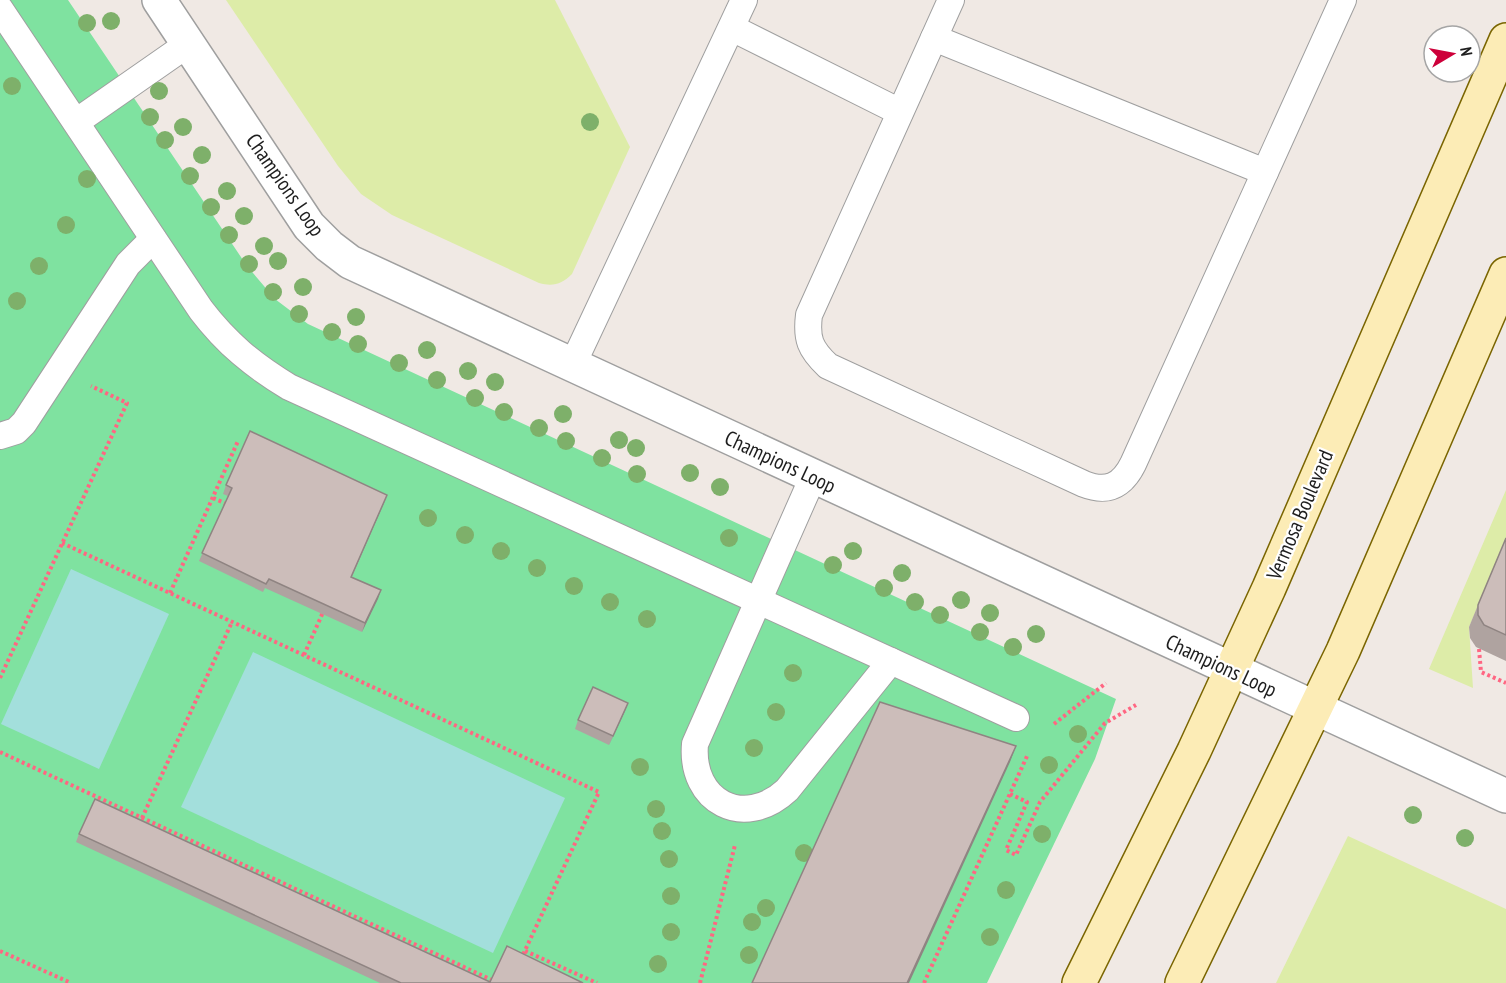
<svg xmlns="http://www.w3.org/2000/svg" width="1506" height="983" font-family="'PT Sans Narrow',sans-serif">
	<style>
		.grass { fill: #ddeca8 }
		.pitch { fill: #7fe2a0 }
		.water { fill: #a3dfdc }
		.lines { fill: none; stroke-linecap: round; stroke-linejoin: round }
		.lane-casing { stroke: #9f9f9f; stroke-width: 28 }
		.street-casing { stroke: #9f9f9f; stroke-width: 36 }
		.secondary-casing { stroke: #7a6501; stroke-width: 36 }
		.path { stroke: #ff6682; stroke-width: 4; stroke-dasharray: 3 3; stroke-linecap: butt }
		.lane { stroke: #fff; stroke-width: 26 }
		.street { stroke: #fff; stroke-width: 33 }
		.secondary { stroke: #fcecb6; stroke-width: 33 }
		.tree { fill: #7eb06a }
		.wall { fill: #afa3a0 }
		.shaded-wall { fill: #8f8482 }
		.building { fill: #ccbdba; stroke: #8f8482; stroke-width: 1.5 }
		.labels { text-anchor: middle; stroke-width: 4.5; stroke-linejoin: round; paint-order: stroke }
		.street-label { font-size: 21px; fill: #1e1e1e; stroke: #fff }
	</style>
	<rect width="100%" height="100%" fill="#f0e9e4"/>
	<g class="grass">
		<path d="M226,0H555L630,147L572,274C562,284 553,287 539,283L392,215L361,194L338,166Z"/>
		<polygon points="1506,490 1506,541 1469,627 1473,688 1429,669"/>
		<polygon points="1348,836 1506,909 1506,983 1276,983"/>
	</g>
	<polygon class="pitch" points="0,0 68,0 247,266 275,299 308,324 1116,699 1095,759 987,983 0,983"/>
	<g class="water">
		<polygon points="71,569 169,614 99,769 1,724"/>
		<polygon points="253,652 565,798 493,953 181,807"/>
	</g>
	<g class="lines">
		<g class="lane-casing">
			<g id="lane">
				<path d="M951,0L809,315C806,339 810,349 828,366L1084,484C1107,493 1122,486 1133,464L1343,0"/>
				<path d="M0,9L201,310C227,344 253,365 289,387L1016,718"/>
				<polyline points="732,28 900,112"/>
				<polyline points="934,38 1265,172"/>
				<polyline points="76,122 188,44"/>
				<polyline points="572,366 744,0"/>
				<polyline points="0,436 16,431 24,423 128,264 153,239"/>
				<path d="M813,477L695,744C690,802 744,830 787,790L891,661"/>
			</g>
		</g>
		<g class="street-casing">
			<polyline id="street" points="159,0 309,226 329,246 350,262 1506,796"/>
		</g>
		<g class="secondary-casing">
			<g id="secondary">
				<polyline points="1079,983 1194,751 1269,588 1506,40"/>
				<polyline points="1182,983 1343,651 1506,274"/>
			</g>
		</g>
		<g class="path">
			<polyline points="213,498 229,505"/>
			<polyline points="62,543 599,792 521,959"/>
			<polyline points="170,593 238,441"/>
			<polyline points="1479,649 1481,672 1506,683"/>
			<polyline points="304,655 324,610"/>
			<polyline points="0,678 127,403 91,386"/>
			<polyline points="1054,724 1106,683"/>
			<polyline points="0,752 492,980"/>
			<polyline points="1010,794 1027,802 1006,850 1016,855 1040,802 1105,723 1136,705"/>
			<polyline points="142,818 232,622"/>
			<polyline points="0,951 71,983"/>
			<polyline points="525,951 597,983"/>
			<polyline points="700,983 735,845"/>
			<polyline points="924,983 1028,754"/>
		</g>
		<use href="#lane" class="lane"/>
		<use href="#street" class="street"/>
		<use href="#secondary" class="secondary"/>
	</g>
	<g class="tree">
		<circle cx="111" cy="21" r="9"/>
		<circle cx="87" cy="23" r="9"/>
		<circle cx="12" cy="86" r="9"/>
		<circle cx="159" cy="91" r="9"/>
		<circle cx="150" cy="117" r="9"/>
		<circle cx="590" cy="122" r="9"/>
		<circle cx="183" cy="127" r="9"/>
		<circle cx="165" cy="140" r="9"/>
		<circle cx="202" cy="155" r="9"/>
		<circle cx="190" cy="176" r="9"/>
		<circle cx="87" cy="179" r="9"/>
		<circle cx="227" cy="191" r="9"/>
		<circle cx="211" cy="207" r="9"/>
		<circle cx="244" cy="216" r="9"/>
		<circle cx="66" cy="225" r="9"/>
		<circle cx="229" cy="235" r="9"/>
		<circle cx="264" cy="246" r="9"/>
		<circle cx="278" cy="261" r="9"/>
		<circle cx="249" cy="264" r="9"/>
		<circle cx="39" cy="266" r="9"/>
		<circle cx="303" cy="287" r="9"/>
		<circle cx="273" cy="292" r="9"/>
		<circle cx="17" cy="301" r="9"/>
		<circle cx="299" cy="314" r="9"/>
		<circle cx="356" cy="317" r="9"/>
		<circle cx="332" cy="332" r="9"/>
		<circle cx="358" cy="344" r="9"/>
		<circle cx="427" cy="350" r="9"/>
		<circle cx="399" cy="363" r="9"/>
		<circle cx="468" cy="371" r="9"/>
		<circle cx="437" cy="380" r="9"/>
		<circle cx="495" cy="382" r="9"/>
		<circle cx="475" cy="398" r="9"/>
		<circle cx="504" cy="412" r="9"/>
		<circle cx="563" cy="414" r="9"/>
		<circle cx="539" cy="428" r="9"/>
		<circle cx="619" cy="440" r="9"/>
		<circle cx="566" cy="441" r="9"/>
		<circle cx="636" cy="448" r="9"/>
		<circle cx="602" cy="458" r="9"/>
		<circle cx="690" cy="473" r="9"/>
		<circle cx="637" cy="474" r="9"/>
		<circle cx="720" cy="487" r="9"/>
		<circle cx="428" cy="518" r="9"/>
		<circle cx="465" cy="535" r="9"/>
		<circle cx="729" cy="538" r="9"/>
		<circle cx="501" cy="551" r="9"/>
		<circle cx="853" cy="551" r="9"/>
		<circle cx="833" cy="565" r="9"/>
		<circle cx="537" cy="568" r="9"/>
		<circle cx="902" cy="573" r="9"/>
		<circle cx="574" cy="586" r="9"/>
		<circle cx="884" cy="588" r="9"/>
		<circle cx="961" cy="600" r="9"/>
		<circle cx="610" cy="602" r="9"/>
		<circle cx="915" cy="602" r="9"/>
		<circle cx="990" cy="613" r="9"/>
		<circle cx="940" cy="615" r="9"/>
		<circle cx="647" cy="619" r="9"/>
		<circle cx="980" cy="632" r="9"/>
		<circle cx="1036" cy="634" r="9"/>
		<circle cx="1013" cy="647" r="9"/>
		<circle cx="793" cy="673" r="9"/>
		<circle cx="776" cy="712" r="9"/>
		<circle cx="1078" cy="734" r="9"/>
		<circle cx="754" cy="748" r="9"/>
		<circle cx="1049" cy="765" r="9"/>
		<circle cx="640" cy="767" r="9"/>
		<circle cx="656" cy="809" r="9"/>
		<circle cx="1413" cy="815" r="9"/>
		<circle cx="662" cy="831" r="9"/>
		<circle cx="1042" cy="834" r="9"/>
		<circle cx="1465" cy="838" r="9"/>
		<circle cx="804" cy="853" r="9"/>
		<circle cx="669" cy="859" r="9"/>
		<circle cx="1006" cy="890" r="9"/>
		<circle cx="671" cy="896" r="9"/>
		<circle cx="766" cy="908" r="9"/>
		<circle cx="752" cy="922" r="9"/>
		<circle cx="671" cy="932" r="9"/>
		<circle cx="990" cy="937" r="9"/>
		<circle cx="749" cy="955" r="9"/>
		<circle cx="658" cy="964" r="9"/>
	</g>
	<g class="wall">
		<polygon points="226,485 387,495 352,577 381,590 362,632 265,588 263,592 199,561 228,496 223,494"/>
		<polygon points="1506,538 1506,661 1476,647 1470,638 1469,627 1478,605"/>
		<polygon points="625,711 609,745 575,729 578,720"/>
		<polygon points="79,834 490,982 583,983 380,983 76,842"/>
	</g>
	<g class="shaded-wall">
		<polygon points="387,495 384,503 348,585 351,577"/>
		<polygon points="381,590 378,599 362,632 365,623"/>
		<polygon points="628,703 625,711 609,745 613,736"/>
		<polygon points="1016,746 1010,762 909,983 907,983"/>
	</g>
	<g class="building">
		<polygon points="250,431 387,495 351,577 381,590 365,623 269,579 266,584 202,553 232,488 226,485"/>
		<polygon points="1506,538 1506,635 1484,625 1478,615 1478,605"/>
		<polygon points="593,687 628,703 613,736 578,720"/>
		<polygon points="880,702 1016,746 907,983 752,983"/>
		<polygon points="95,799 490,982 507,946 583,983 401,983 79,834"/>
	</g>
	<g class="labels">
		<g class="street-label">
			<text transform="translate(285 185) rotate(55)" y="7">Champions Loop</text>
			<text transform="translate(780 462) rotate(25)" y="7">Champions Loop</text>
			<text transform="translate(1300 515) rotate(-67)" y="7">Vermosa Boulevard</text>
			<text transform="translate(1221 666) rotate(25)" y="7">Champions Loop</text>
		</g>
	</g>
	<g transform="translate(1452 54) rotate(80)"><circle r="28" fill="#ffffff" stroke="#a5a5a5" stroke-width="1.5"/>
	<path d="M0-4.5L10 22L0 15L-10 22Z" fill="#cd003a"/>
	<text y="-9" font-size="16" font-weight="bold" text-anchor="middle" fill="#1e1e1e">N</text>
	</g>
</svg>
